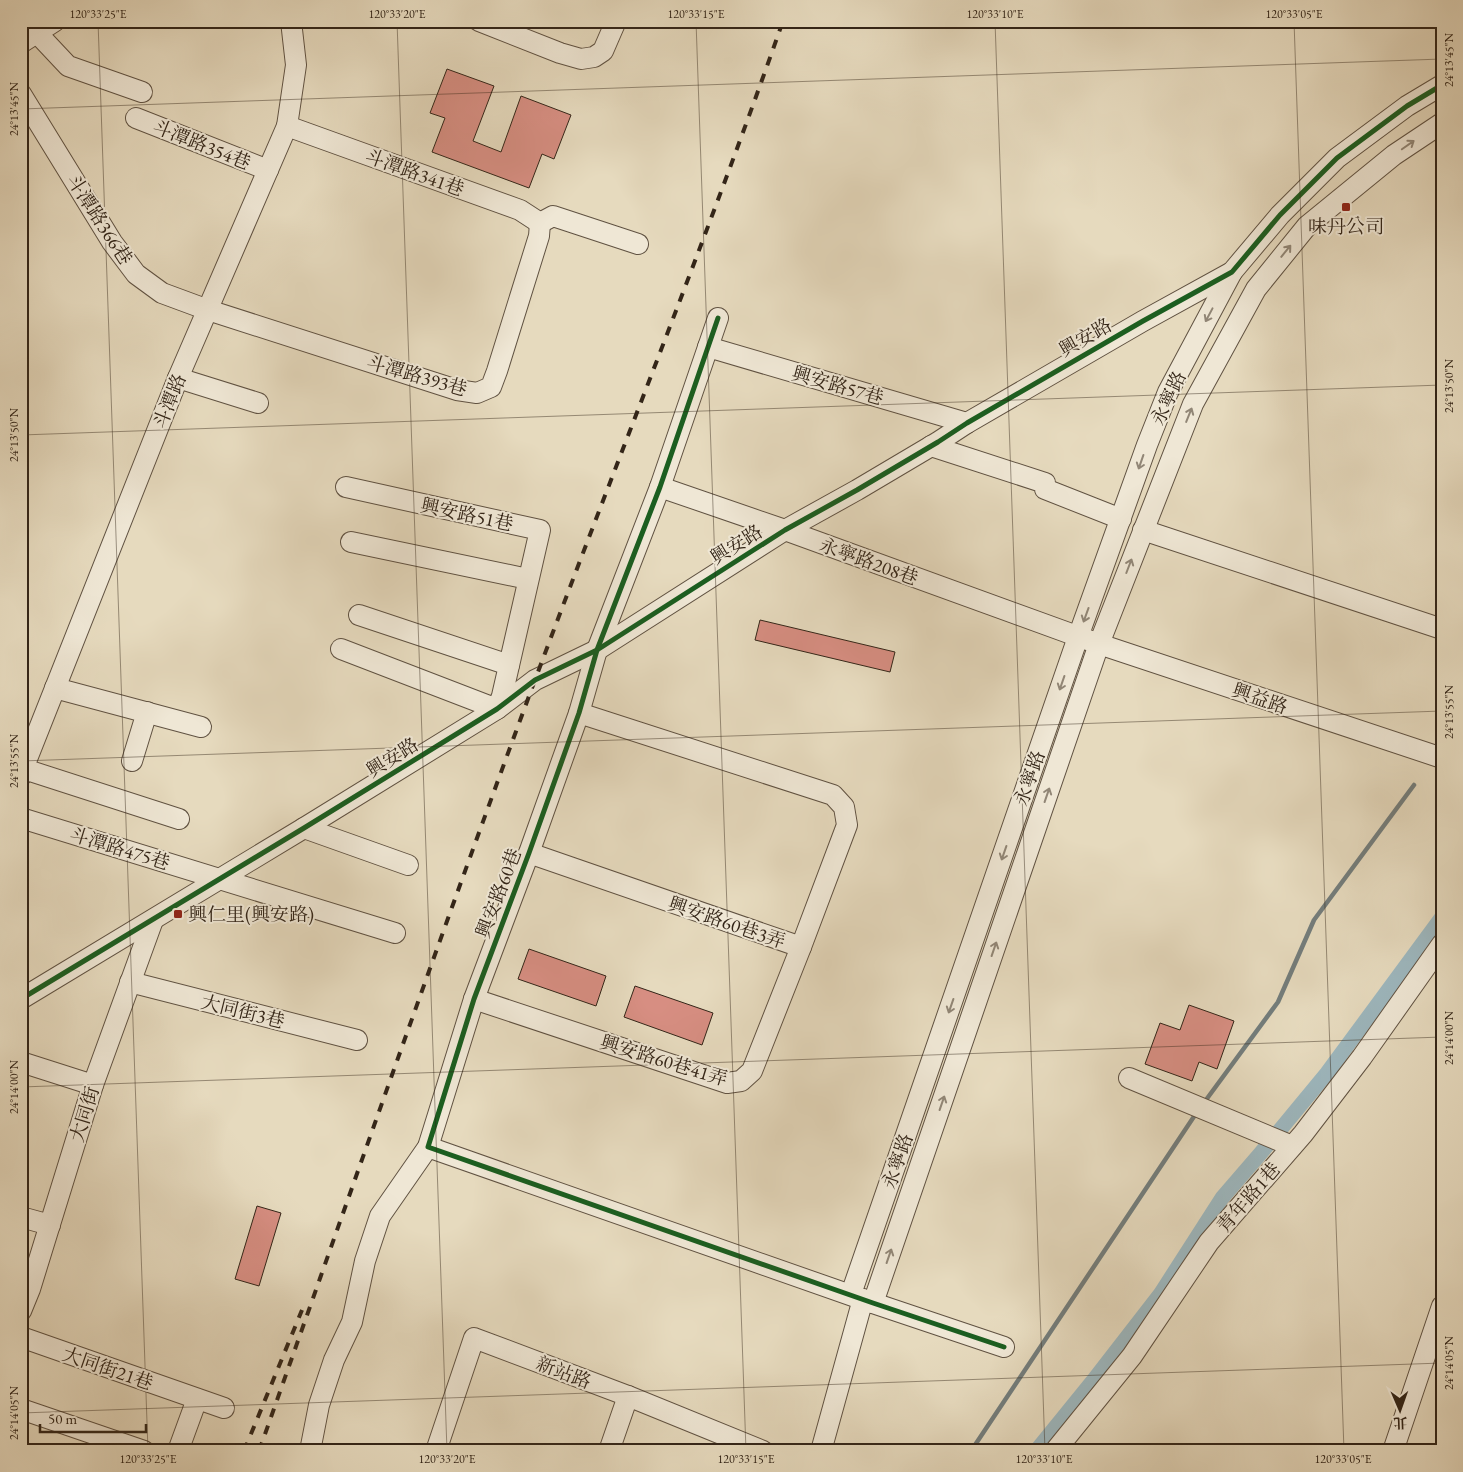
<svg xmlns="http://www.w3.org/2000/svg" width="1463" height="1472" font-family="'EB Garamond','Noto Serif TC',serif">
	<style>
		.lines { fill: none; stroke-linecap: round; stroke-linejoin: round }
		.stream { stroke: #737d7c; stroke-width: 4.5 }
		.canal { stroke: #9db7be; stroke-width: 15 }
		.building { fill: #d78e82; stroke: #332518 }
		.minor-casing { stroke: #605242; stroke-width: 22 }
		.minor { stroke: #efe7d5; stroke-width: 20 }
		.rail { stroke: #332518; stroke-width: 4; stroke-dasharray: 9 9; stroke-linecap: butt }
		.cycleway-casing { stroke: #efe7d5; stroke-width: 8 }
		.cycleway { stroke: #1b5e20; stroke-width: 5 }
		.oneway { stroke: #918676 }
		.ticks { fill: none; stroke: #332518; stroke-width: 1; stroke-opacity: 0.45 }
		.poi-dot { fill: #8f2418; stroke: #efe7d5; stroke-width: 2 }
		.labels { text-anchor: middle; stroke-width: 4; stroke-linejoin: round; paint-order: stroke }
		.street-label { font-size: 19px; fill: #332518; stroke: #efe7d5 }
		.poi-label { font-size: 19px; fill: #332518; stroke: #efe7d5 }
		.neatline { fill: none; stroke: #332518; stroke-width: 2 }
		.ticks-label { font-size: 12px; text-anchor: middle; fill: #332518 }
	</style>
	<rect width="100%" height="100%" fill="#e6dabe"/>
	<filter id="stains"><feTurbulence type="fractalNoise" baseFrequency=".004" numOctaves="4"/><feColorMatrix values="0 0 0 0 .2 0 0 0 0 .09 0 0 0 0 .02 0 0 0 .5 -.17"/></filter>
	<radialGradient id="worn" r=".72"><stop offset=".6" stop-color="#630" stop-opacity="0"/><stop offset="1" stop-color="#630" stop-opacity=".3"/></radialGradient>
	<g class="lines">
		<g class="stream">
			<polyline points="1203,1104 1278,1002 1314,920 1414,785"/>
			<polyline points="971,1451 1197,1112"/>
		</g>
		<polyline class="canal" points="1036,1451 1092,1382 1161,1293 1222,1198 1260,1154 1327,1073 1442,917"/>
	</g>
	<g class="building">
		<polygon points="447,69 494,86 473,141 501,152 521,96 571,115 554,159 542,154 529,188 432,152 445,118 430,113"/>
		<polygon points="760,620 895,652 890,672 755,640"/>
		<polygon points="529,949 606,976 596,1006 518,979"/>
		<polygon points="635,986 713,1013 702,1045 624,1017"/>
		<polygon points="1189,1005 1234,1021 1217,1069 1199,1062 1192,1081 1145,1064 1160,1023 1180,1030"/>
		<polygon points="257,1206 281,1213 259,1286 235,1279"/>
	</g>
	<g class="lines">
		<g class="minor-casing">
			<g id="minor">
				<polyline points="479,21 560,53 581,59 594,57 603,51 616,21"/>
				<polyline points="37,33 68,66 142,92"/>
				<polyline points="21,43 55,21"/>
				<polyline points="21,94 112,242 136,274 162,293 208,310 457,390 477,393 491,387 497,371 539,236 540,223"/>
				<polyline points="136,118 268,170"/>
				<polyline points="287,126 520,210 540,223"/>
				<polyline points="540,223 553,216 638,244"/>
				<polyline points="708,347 967,423"/>
				<polyline points="178,378 258,403"/>
				<polyline points="931,446 1045,483 1045,489 1121,519"/>
				<polyline points="660,487 785,530 1099,644 1442,758"/>
				<polyline points="1143,530 1442,629"/>
				<polyline points="351,542 528,579"/>
				<polyline points="359,615 509,665"/>
				<polyline points="341,649 497,709 502,696 540,530 346,487"/>
				<polyline points="55,688 201,727"/>
				<polyline points="132,761 147,712"/>
				<polyline points="21,768 179,819"/>
				<polyline points="21,776 23,769 178,378 287,126 296,65 291,21"/>
				<polyline points="21,818 395,933"/>
				<polyline points="304,828 408,865"/>
				<polyline points="529,853 801,947"/>
				<polyline points="130,982 357,1040"/>
				<polyline points="21,999 304,828 497,709 535,680 597,650 785,530 857,490 938,442 967,423 1143,321 1232,272 1280,215 1337,158 1407,106 1442,85"/>
				<polyline points="474,999 727,1083 741,1081 752,1071 801,947 847,825 844,807 833,795 579,713"/>
				<polyline points="21,1062 93,1085"/>
				<polyline points="1129,1078 1292,1146"/>
				<polyline points="428,1147 873,1303 1004,1347"/>
				<polyline points="21,1217 50,1225"/>
				<polyline points="851,1294 1078,637 1147,445 1168,392 1232,272"/>
				<polyline points="873,1303 1099,644 1193,404 1256,289 1307,226 1394,155 1442,123"/>
				<polyline points="21,1311 30,1289 93,1085 153,920"/>
				<polyline points="21,1337 224,1408"/>
				<polyline points="21,1409 144,1451"/>
				<polyline points="178,1451 197,1399"/>
				<polyline points="310,1451 319,1405 334,1360 352,1322 365,1261 380,1216 428,1147 474,999 529,853 579,713 597,650 660,487 718,318"/>
				<polyline points="436,1451 474,1338 628,1396 763,1451"/>
				<polyline points="609,1451 628,1396"/>
				<polyline points="821,1451 863,1299"/>
				<polyline points="1055,1451 1132,1356 1209,1242 1303,1134 1362,1057 1442,944"/>
				<polyline points="1393,1451 1442,1306"/>
			</g>
		</g>
		<use href="#minor" class="minor"/>
		<g class="rail">
			<polyline points="244,1451 302,1310"/>
			<path d="M259,1451C350,1194 440,936 535,680C617,460 705,243 783,21"/>
		</g>
		<g class="cycleway-casing">
			<g id="cycleway">
				<polyline points="718,318 660,487 597,650 579,713 529,853 474,999 428,1147 873,1303 1004,1347"/>
				<polyline points="21,999 304,828 497,709 535,680 597,650 785,530 857,490 938,442 967,423 1143,321 1232,272 1280,215 1337,158 1407,106 1442,85"/>
			</g>
		</g>
		<use href="#cycleway" class="cycleway"/>
	</g>
	<defs><path id="oneway-shaft" d="M-6 0H5M1.5-3L5.5 0L1.5 3" fill="none" stroke-width="1.6" stroke-linecap="round" stroke-linejoin="round" transform="scale(1.25)"/></defs>
	<g class="oneway">
		<use href="#oneway-shaft" transform="translate(1408 145) rotate(-35)"/>
		<use href="#oneway-shaft" transform="translate(1286 251) rotate(-51)"/>
		<use href="#oneway-shaft" transform="translate(1209 315) rotate(118)"/>
		<use href="#oneway-shaft" transform="translate(1189 415) rotate(-68)"/>
		<use href="#oneway-shaft" transform="translate(1141 462) rotate(109)"/>
		<use href="#oneway-shaft" transform="translate(1129 566) rotate(-69)"/>
		<use href="#oneway-shaft" transform="translate(1086 615) rotate(110)"/>
		<use href="#oneway-shaft" transform="translate(1062 683) rotate(109)"/>
		<use href="#oneway-shaft" transform="translate(1047 795) rotate(-71)"/>
		<use href="#oneway-shaft" transform="translate(1004 853) rotate(109)"/>
		<use href="#oneway-shaft" transform="translate(994 949) rotate(-71)"/>
		<use href="#oneway-shaft" transform="translate(951 1006) rotate(109)"/>
		<use href="#oneway-shaft" transform="translate(942 1103) rotate(-71)"/>
		<use href="#oneway-shaft" transform="translate(889 1256) rotate(-71)"/>
	</g>
	<path class="ticks" d="M98,21L148,1451M397,21L447,1451M696,21L746,1451M995,21L1045,1451M1294,21L1344,1451M21,109L1442,59M21,435L1442,385M21,761L1442,711M21,1087L1442,1037M21,1413L1442,1363"/>
	<g class="poi-dot">
		<rect x="1341" y="202" width="10" height="10" rx="2.5"/>
		<rect x="173" y="909" width="10" height="10" rx="2.5"/>
	</g>
	<g class="labels">
		<g class="street-label">
			<text transform="translate(202 144) rotate(22)" y="7">斗潭路354巷</text>
			<text transform="translate(415 172) rotate(20)" y="7">斗潭路341巷</text>
			<text transform="translate(100 219) rotate(57)" y="7">斗潭路366巷</text>
			<text transform="translate(1085 337) rotate(-30)" y="7">興安路</text>
			<text transform="translate(417 375) rotate(16)" y="7">斗潭路393巷</text>
			<text transform="translate(838 385) rotate(16)" y="7">興安路57巷</text>
			<text transform="translate(1168 398) rotate(-65)" y="7">永寧路</text>
			<text transform="translate(169 401) rotate(-68)" y="7">斗潭路</text>
			<text transform="translate(467 514) rotate(12)" y="7">興安路51巷</text>
			<text transform="translate(736 544) rotate(-32)" y="7">興安路</text>
			<text transform="translate(869 561) rotate(20)" y="7">永寧路208巷</text>
			<text transform="translate(1260 698) rotate(19)" y="7">興益路</text>
			<text transform="translate(392 757) rotate(-32)" y="7">興安路</text>
			<text transform="translate(1029 778) rotate(-71)" y="7">永寧路</text>
			<text transform="translate(120 848) rotate(17)" y="7">斗潭路475巷</text>
			<text transform="translate(498 893) rotate(-69)" y="7">興安路60巷</text>
			<text transform="translate(727 922) rotate(19)" y="7">興安路60巷3弄</text>
			<text transform="translate(243 1011) rotate(14)" y="7">大同街3巷</text>
			<text transform="translate(664 1060) rotate(17)" y="7">興安路60巷41弄</text>
			<text transform="translate(84 1114) rotate(-73)" y="7">大同街</text>
			<text transform="translate(897 1161) rotate(-71)" y="7">永寧路</text>
			<text transform="translate(1248 1197) rotate(-49)" y="7">青年路1巷</text>
			<text transform="translate(108 1368) rotate(19)" y="7">大同街21巷</text>
			<text transform="translate(564 1372) rotate(21)" y="7">新站路</text>
		</g>
		<g class="poi-label">
			<text x="1346" y="233">味丹公司</text>
			<text x="188" y="921" text-anchor="start">興仁里(興安路)</text>
		</g>
	</g>
	<rect width="1463" height="1472" fill="none" stroke="#e6dabe" stroke-width="55"/>
	<g transform="translate(1400 1410) rotate(178)" stroke="#efe7d5" stroke-width="4" paint-order="stroke">
	<path d="M0-4L9 19L0 12L-9 19Z" fill="#332518"/>
	<text y="-8" font-size="14" font-weight="bold" text-anchor="middle" fill="#332518">北</text>
	</g>
	<path d="M40 1424v8h106v-8" fill="none" stroke="#332518" stroke-width="2.5"/>
	<text x="48" y="1424" font-size="15" fill="#332518" stroke="#efe7d5" stroke-width="4" paint-order="stroke">50 m</text>
	<rect x="28" y="28" width="1408" height="1416" class="neatline"/>
	<g class="ticks-label">
		<text x="98" y="18">120°33'25"E</text>
		<text x="397" y="18">120°33'20"E</text>
		<text x="696" y="18">120°33'15"E</text>
		<text x="995" y="18">120°33'10"E</text>
		<text x="1294" y="18">120°33'05"E</text>
		<text transform="translate(1449 60) rotate(-90)" y="4">24°13'45"N</text>
		<text transform="translate(14 109) rotate(-90)" y="4">24°13'45"N</text>
		<text transform="translate(1449 386) rotate(-90)" y="4">24°13'50"N</text>
		<text transform="translate(14 435) rotate(-90)" y="4">24°13'50"N</text>
		<text transform="translate(1449 712) rotate(-90)" y="4">24°13'55"N</text>
		<text transform="translate(14 761) rotate(-90)" y="4">24°13'55"N</text>
		<text transform="translate(1449 1038) rotate(-90)" y="4">24°14'00"N</text>
		<text transform="translate(14 1087) rotate(-90)" y="4">24°14'00"N</text>
		<text transform="translate(1449 1363) rotate(-90)" y="4">24°14'05"N</text>
		<text transform="translate(14 1413) rotate(-90)" y="4">24°14'05"N</text>
		<text x="148" y="1463">120°33'25"E</text>
		<text x="447" y="1463">120°33'20"E</text>
		<text x="746" y="1463">120°33'15"E</text>
		<text x="1044" y="1463">120°33'10"E</text>
		<text x="1343" y="1463">120°33'05"E</text>
	</g>
	<rect width="100%" height="100%" filter="url(#stains)"/>
	<rect width="100%" height="100%" fill="url(#worn)"/>
</svg>
